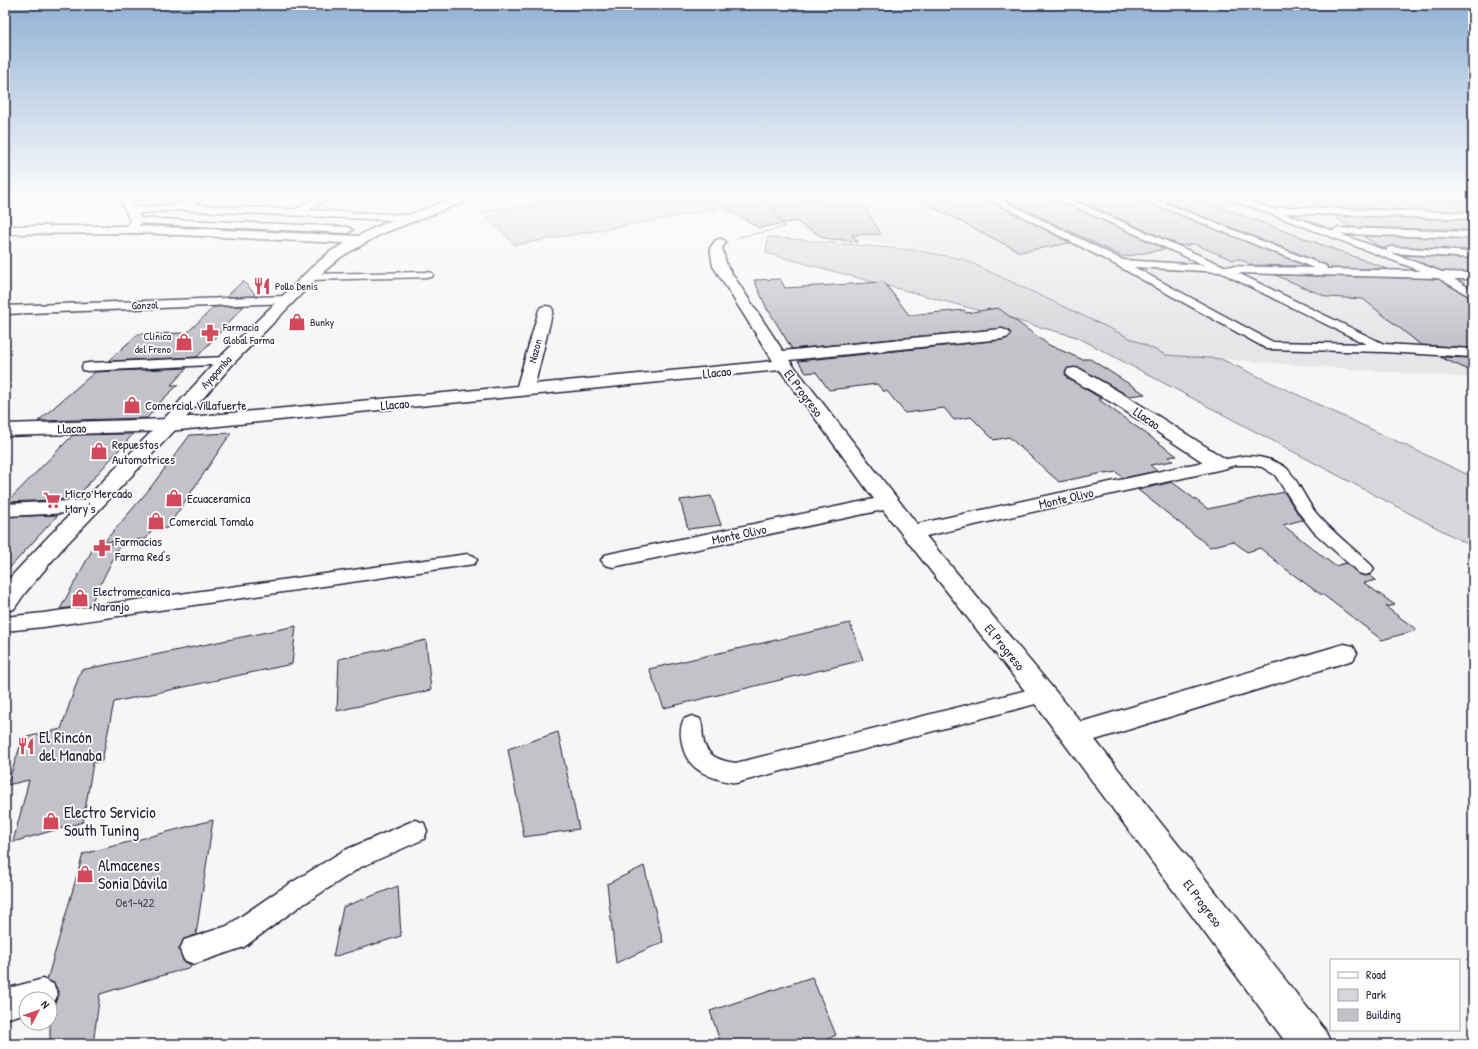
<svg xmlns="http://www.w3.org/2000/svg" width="1478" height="1049" font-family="'Patrick Hand',sans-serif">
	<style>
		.built { fill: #e6e6e9 }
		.green { fill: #d7d7db; stroke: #7c7c8b }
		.building { fill: #c2c2c9; stroke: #22223b }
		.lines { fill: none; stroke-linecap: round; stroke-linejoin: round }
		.lane-casing { stroke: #22223b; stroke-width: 3 }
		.street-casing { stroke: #22223b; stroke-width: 3 }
		.secondary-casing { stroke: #22223b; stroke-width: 3 }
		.path { stroke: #22223b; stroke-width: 1.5; stroke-dasharray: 1.5 1.5; stroke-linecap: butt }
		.lane { fill: #fff; fill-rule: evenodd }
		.street { fill: #fff; fill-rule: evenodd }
		.secondary { fill: #fff; fill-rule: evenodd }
		.labels { text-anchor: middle; stroke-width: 3.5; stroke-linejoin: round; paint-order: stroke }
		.far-poi-label { font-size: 11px; fill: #22223b; stroke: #fff; text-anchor: start }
		.far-street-label { font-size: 11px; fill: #22223b; stroke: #fff }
		.street-label { font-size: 13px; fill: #22223b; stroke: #fff }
		.poi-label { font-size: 13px; fill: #22223b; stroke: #fff; text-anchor: start }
		.near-number-label { font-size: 13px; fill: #4a4a5e }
		.near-poi-label { font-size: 16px; fill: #22223b; stroke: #fff; text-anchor: start }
	</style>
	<rect width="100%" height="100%" fill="#f6f6f7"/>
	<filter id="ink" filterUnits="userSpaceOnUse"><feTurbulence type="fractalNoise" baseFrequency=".025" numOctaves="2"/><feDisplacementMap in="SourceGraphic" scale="8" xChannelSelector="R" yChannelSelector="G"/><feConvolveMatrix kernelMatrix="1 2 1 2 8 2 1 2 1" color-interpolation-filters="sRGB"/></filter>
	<g filter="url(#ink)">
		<g class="built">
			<polygon points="154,197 195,197 173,207 136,213 133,200"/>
			<polygon points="778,197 1473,197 1473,378 1166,355 963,259 800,229"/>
		</g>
		<g class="green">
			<polygon points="576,197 698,197 718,209 515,245 481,212"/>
			<polygon points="768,237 913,250 963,259 1166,355 1221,359 1473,477 1473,547 1077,337 766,253"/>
		</g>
		<g class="building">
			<polygon points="706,197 859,197 881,234 852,235 858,242 824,238 795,221 759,228"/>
			<polygon points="913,197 984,197 1070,243 1020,252"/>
			<polygon points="1000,197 1052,197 1165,249 1123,257"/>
			<polygon points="1069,197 1136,197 1306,266 1252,265 1240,259 1233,260 1194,244 1182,246"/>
			<polygon points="1154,197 1192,197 1388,269 1328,268 1327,265"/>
			<polygon points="1306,197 1363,197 1365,199 1473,202 1473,212 1320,207"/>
			<polygon points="1334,216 1473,220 1473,230 1350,227"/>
			<polygon points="1363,236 1473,239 1473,250 1391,246 1387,247 1386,249 1378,246"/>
			<polygon points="1401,255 1473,259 1473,272 1442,271"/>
			<polygon points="1275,275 1438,279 1473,299 1473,348 1421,345 1363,299 1327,297"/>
			<polygon points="780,279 785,288 884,282 909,315 964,310 966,313 998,308 1049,345 1081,359 1090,359 1145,394 1129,396 1080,368 1068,368 1065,372 1067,378 1102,399 1098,399 1177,456 1168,457 1173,461 1150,465 1157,471 1123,478 1116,472 1105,474 1103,473 1059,482 1009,437 994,440 971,417 954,420 944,408 905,413 887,391 883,391 877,384 829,390 816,372 806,373 798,361 1002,340 1009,338 1011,333 1008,330 1002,328 792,349 769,311 768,311 754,280"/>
			<polygon points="243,281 255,294 254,296 226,297"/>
			<polygon points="244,306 197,357 108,361 138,334 187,333 214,307"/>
			<polygon points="1440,357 1473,358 1473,372"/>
			<polygon points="187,368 171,385 178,385 154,408 156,408 147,418 38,421 95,372"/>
			<polygon points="231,433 167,528 153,529 146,539 104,542 147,492 190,435"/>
			<polygon points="133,434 75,499 7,502 73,435"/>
			<polygon points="1172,482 1208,509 1284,492 1302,520 1283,525 1335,566 1346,563 1359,574 1365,576 1369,575 1376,580 1364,583 1395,605 1386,607 1417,630 1382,640 1322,594 1320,594 1287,570 1260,548 1247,552 1233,541 1210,547 1138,490"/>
			<polygon points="711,496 721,525 688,529 680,500"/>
			<polygon points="58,515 34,541 5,573 5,517"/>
			<polygon points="121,543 90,605 60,609 95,545"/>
			<polygon points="850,623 863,660 664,708 649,669"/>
			<polygon points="296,626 292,664 114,702 102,761 93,763 83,822 13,842 29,780 7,785 23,738 61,729 81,670"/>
			<polygon points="426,640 431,690 337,711 339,659"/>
			<polygon points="558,732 579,829 524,837 508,749"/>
			<polygon points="213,820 196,935 184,939 179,949 183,961 191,965 191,967 100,994 93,1044 50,1044 50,1007 54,1005 59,993 54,983 47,980 83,854"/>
			<polygon points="644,866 663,942 616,963 607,884"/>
			<polygon points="398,886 401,936 333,957 343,907"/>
			<polygon points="812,977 836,1035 817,1044 721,1044 710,1011"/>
		</g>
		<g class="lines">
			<g class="lane-casing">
				<g id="lane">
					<polygon points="126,197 146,197 142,200 122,202 121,200 122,198"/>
					<path d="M985,197H996L1123,260L1204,265L1053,197H1065L1224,266L1314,268L1137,197H1149L1326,266L1327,269L1421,271L1263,211L1222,197H1236L1276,210L1280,207L1473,213V219L1284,213L1333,231L1335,229L1338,228L1473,232V238L1340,234L1387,251V248L1391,247L1473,252V258L1391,253L1442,272L1473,273V279H1454L1473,290V298L1438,278L1238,273L1384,344L1473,349V357L1384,352L1267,349L1116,265ZM1134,267L1220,272L1366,344L1273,342Z"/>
					<polygon points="1450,197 1473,197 1473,201 1454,200"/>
					<polygon points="179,204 410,215 415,218 410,221 179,210 132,214 128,211 132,208"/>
					<polygon points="136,218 348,227 353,230 348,233 133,223 131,221 133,219"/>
					<polygon points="428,272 432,273 433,275 432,277 308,280 303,277 308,274"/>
					<polygon points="226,357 231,358 232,361 231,364 88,371 83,370 82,367 83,364 88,363"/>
					<path d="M1244,456C1258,456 1273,459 1285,467C1296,476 1306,501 1316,513C1332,532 1353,548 1371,565L1374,569L1371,573L1365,575L1359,573L1314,532L1300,514L1275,475L1262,467L1252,465H1236L1220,469L1215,467L1212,464L1215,461Z"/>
					<polygon points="468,554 474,556 477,560 474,564 43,627 5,631 5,617 43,613"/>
					<path d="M1043,686L1051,688L1054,694L1051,700L736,783C712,779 686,771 682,743C680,734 680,727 684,719L692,716L700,719C703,726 702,730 703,738C705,756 720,761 736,763Z"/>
					<polygon points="415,820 424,823 427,831 424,839 361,867 296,909 244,947 194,964 184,960 180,950 184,940 227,926 278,891 343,851"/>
					<polygon points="43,979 53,984 58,994 53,1004 50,1006 50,999 26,999 26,1013 5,1019 5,989"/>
				</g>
			</g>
			<g class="street-casing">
				<g id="street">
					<polygon points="119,197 130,197 142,221 139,226 360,236 364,237 366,240 364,243 360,244 139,233 5,234 5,226 127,226 130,221"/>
					<path d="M191,197H206L205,199C196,203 185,212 175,209L173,207L175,205Z"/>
					<polygon points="318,197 332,197 302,214 294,214 292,212 294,210"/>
					<polygon points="720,239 724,240 726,243 722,248 727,266 783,351 1002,329 1008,331 1010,334 1008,337 1002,339 789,360 917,524 1203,462 1116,405 1068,377 1066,373 1068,369 1074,368 1080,369 1128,397 1227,460 1230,464 1227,468 926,536 1081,722 1344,644 1353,646 1357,653 1353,660 1095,740 1325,1030 1331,1044 1287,1044 1033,701 883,510 613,567 605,565 601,560 605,555 613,553 874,499 780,370 169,431 5,436 5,424 169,419 517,386 539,310 541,307 546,306 551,307 553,310 535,384 773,361 713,266 710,248 716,240"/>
					<polygon points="285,296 290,297 292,300 290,303 5,314 5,306"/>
					<polygon points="90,500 98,501 101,506 98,511 90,512 5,516 5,504"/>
				</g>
			</g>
			<g class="secondary-casing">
				<polygon id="secondary" points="457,197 473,197 472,199 381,234 341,257 321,274 232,365 176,429 62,549 25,593 14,609 5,611 5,585 7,581 46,539 162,421 220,357 311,268 331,251 373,228"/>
			</g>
			<polyline class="path" points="739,237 777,229 784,226 765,197"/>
			<use href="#lane" class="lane"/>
			<use href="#street" class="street"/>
			<use href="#secondary" class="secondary"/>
		</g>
	</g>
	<linearGradient id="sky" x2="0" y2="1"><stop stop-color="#91b2d4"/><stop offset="0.57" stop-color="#fbfbfb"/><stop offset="1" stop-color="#fbfbfb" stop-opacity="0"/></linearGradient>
	<rect width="1478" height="344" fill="url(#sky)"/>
	<defs>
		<g id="restaurant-bare" transform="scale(1.38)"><path d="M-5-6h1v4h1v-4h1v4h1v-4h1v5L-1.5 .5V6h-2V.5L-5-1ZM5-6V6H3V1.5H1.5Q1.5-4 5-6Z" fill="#d1495b" stroke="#fff" stroke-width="2.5" paint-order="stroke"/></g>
		<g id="shop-bare" transform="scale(1.38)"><path d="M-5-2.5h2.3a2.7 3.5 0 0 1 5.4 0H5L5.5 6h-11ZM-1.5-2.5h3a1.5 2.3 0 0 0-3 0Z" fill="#d1495b" stroke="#fff" stroke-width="2.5" paint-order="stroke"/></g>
		<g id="pharmacy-bare" transform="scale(1.38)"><path d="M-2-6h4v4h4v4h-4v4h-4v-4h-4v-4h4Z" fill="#d1495b" stroke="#fff" stroke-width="2.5" paint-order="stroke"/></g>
		<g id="supermarket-bare" transform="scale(1.38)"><path d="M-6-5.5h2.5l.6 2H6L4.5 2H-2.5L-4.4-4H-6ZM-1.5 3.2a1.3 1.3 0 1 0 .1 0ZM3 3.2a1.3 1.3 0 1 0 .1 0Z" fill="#d1495b" stroke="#fff" stroke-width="2.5" paint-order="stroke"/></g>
	</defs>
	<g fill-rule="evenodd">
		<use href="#restaurant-bare" x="262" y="286"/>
		<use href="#shop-bare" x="297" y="322"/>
		<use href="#pharmacy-bare" x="210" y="333"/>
		<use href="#shop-bare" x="184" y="342"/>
		<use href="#shop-bare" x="132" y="405"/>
		<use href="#shop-bare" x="99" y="451"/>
		<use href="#shop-bare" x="174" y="498"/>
		<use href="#supermarket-bare" x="52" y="500"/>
		<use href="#shop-bare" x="156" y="521"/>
		<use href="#pharmacy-bare" x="102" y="548"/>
		<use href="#shop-bare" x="80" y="598"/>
		<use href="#restaurant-bare" x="26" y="746"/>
		<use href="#shop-bare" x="51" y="821"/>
		<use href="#shop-bare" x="85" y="874"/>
	</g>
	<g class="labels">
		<g class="far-poi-label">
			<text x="275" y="290">Pollo Denis</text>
			<text x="310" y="326">Bunky</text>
			<text x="223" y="331">Farmacia<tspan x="223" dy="13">Global Farma</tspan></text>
			<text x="171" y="340" text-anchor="end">Clínica<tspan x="171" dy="13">del Freno</tspan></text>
		</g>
		<g class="far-street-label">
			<text transform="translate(145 305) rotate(-2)" y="4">Gonzol</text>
			<text transform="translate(535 351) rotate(-75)" y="4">Nazon</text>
			<text transform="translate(216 372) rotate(-48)" y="4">Ayapamba</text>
		</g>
		<g class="street-label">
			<text transform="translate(717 372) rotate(-6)" y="5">Llacao</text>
			<text transform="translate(804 393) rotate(53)" y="5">El Progreso</text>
			<text transform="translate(395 404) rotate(-5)" y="5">Llacao</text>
			<text transform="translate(1147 418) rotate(34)" y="5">Llacao</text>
			<text transform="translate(72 428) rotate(-2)" y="5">Llacao</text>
			<text transform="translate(1066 498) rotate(-13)" y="5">Monte Olivo</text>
			<text transform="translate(739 534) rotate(-12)" y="5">Monte Olivo</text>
			<text transform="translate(1005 647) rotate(51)" y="5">El Progreso</text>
			<text transform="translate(1203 903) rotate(53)" y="5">El Progreso</text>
		</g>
		<g class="poi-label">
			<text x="145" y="410">Comercial Villafuerte</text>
			<text x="112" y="449">Repuestos<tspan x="112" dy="15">Automotrices</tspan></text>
			<text x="65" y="498">Micro Mercado<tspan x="65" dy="15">Mary's</tspan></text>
			<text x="187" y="503">Ecuaceramica</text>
			<text x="169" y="526">Comercial Tomalo</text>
			<text x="115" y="546">Farmacias<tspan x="115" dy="15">Farma Red's</tspan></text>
			<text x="93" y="596">Electromecanica<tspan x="93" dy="15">Naranjo</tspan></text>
		</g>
		<g class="near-number-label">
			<text x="135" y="907">Oe1-422</text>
		</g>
		<g class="near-poi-label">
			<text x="39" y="743">El Rincón<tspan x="39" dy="18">del Manaba</tspan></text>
			<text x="64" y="818">Electro Servicio<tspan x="64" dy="18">South Tuning</tspan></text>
			<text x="98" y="871">Almacenes<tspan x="98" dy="18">Sonia Dávila</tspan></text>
		</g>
	</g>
	<rect width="1478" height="1049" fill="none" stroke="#fff" stroke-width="20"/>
	<rect x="10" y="10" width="1458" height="1029" fill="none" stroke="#22223b" stroke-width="1.5" filter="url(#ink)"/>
	<rect x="1330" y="959" width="130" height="72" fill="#ffffff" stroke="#a7a7b1"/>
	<rect x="1338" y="972" width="20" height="6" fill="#ffffff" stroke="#a7a7b1"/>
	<text x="1366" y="979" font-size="12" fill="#22223b">Road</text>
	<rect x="1338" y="989" width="20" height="12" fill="#d7d7db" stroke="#a7a7b1"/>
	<text x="1366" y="999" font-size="12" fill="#22223b">Park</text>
	<rect x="1338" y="1009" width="20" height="12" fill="#c2c2c9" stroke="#a7a7b1"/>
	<text x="1366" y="1019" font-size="12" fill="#22223b">Building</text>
	<g transform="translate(38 1011) rotate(49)"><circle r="19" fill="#ffffff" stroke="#a7a7b1"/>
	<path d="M0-3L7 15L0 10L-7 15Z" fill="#d1495b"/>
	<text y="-6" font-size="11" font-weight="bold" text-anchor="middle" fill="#22223b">N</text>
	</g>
</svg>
